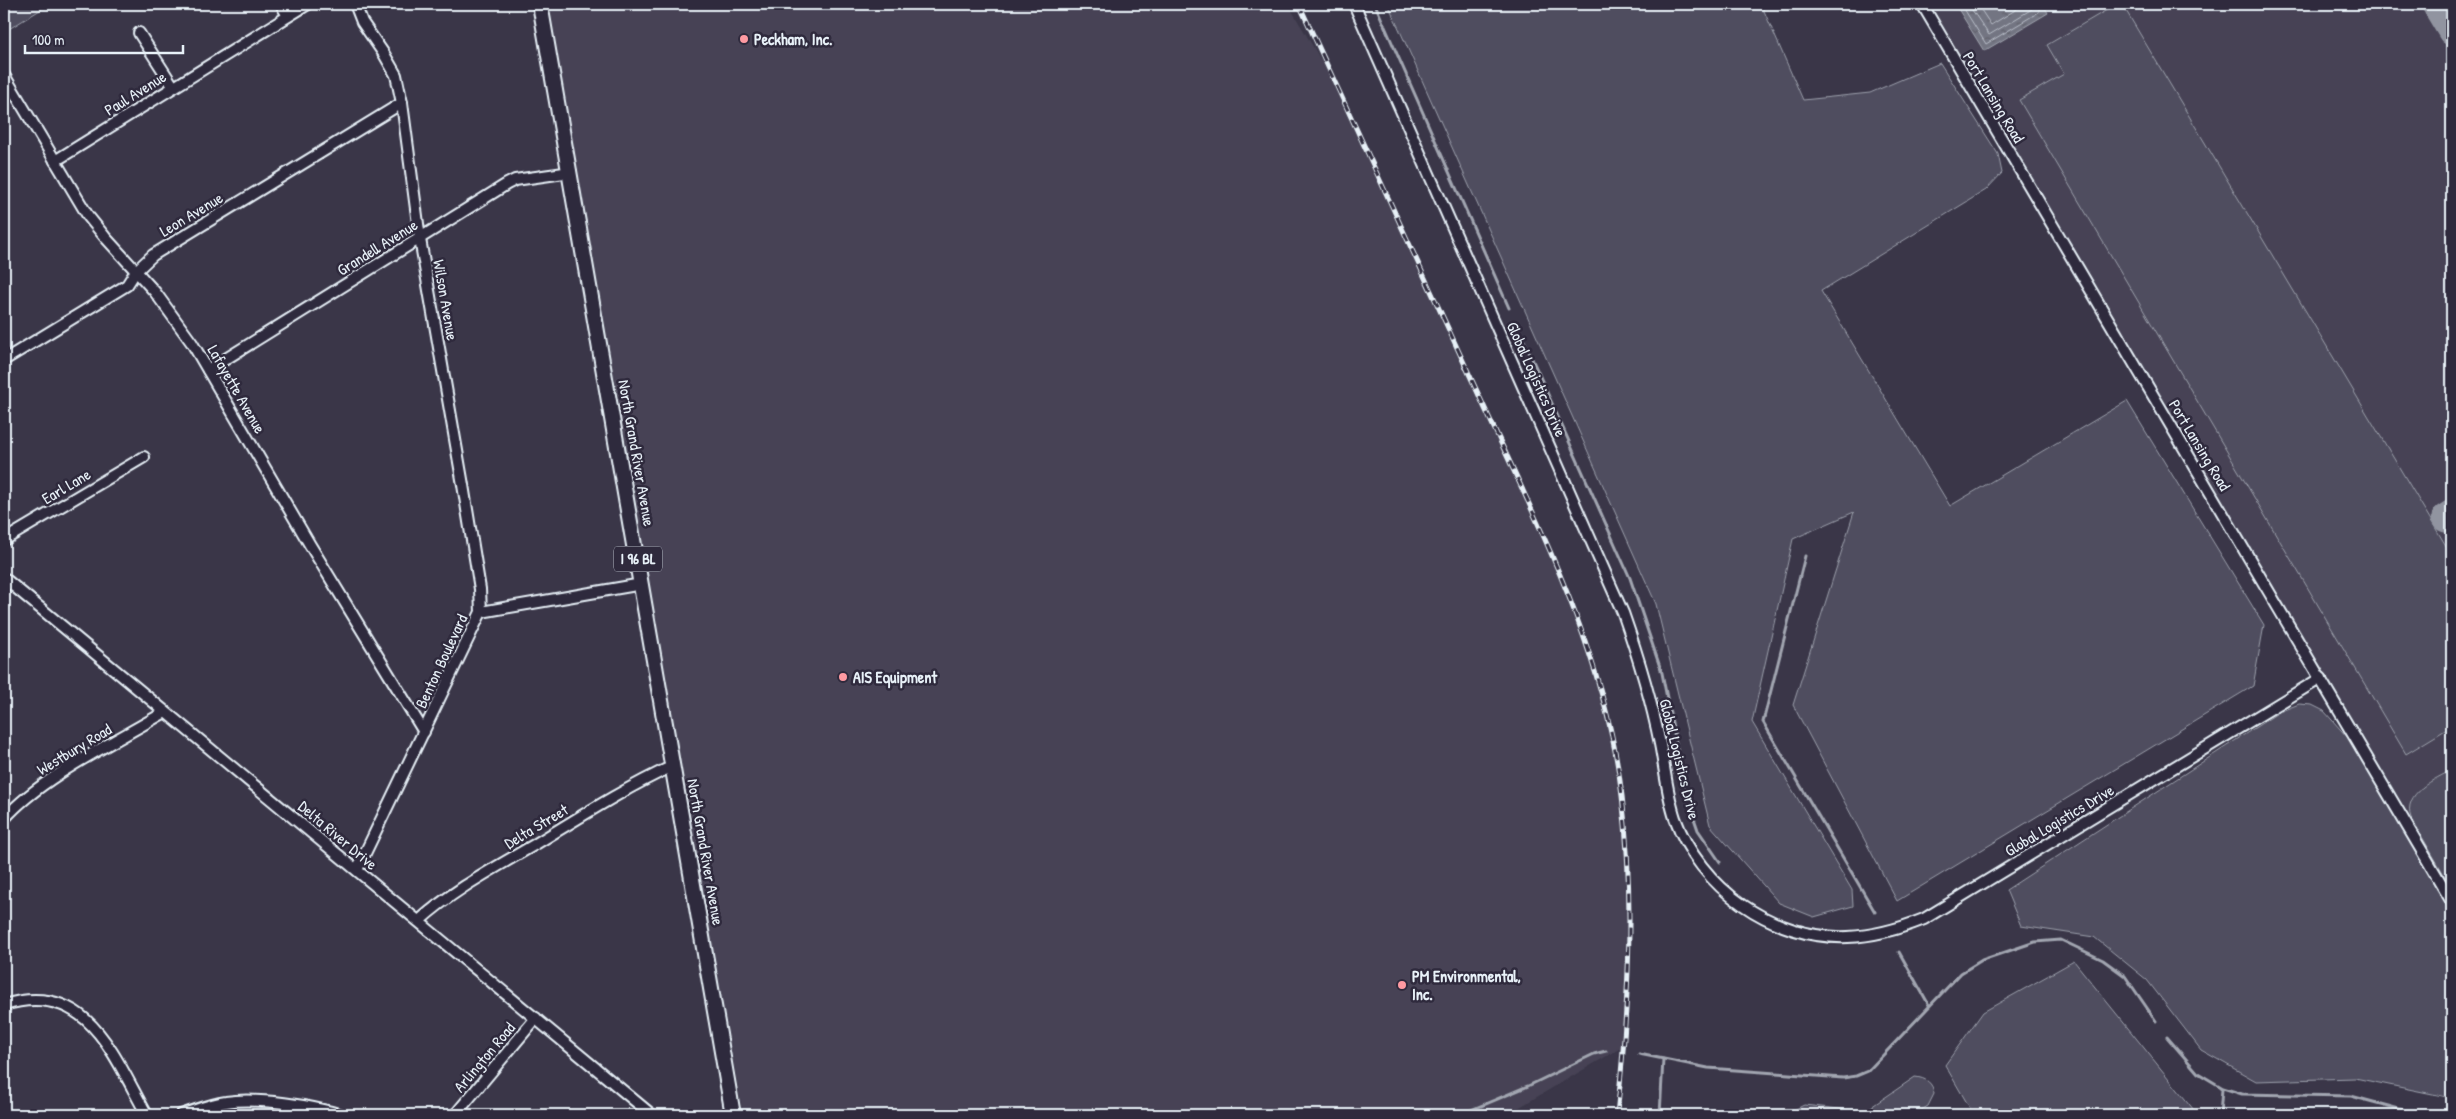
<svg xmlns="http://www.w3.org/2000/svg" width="2456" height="1119" font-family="'Patrick Hand',sans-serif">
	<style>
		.built { fill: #464354 }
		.green { fill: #504e5f; stroke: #9ca0ac }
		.water { fill: url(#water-ripples); stroke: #a2a6b1 }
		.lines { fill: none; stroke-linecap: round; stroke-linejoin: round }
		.shore { stroke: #b9bfc9; stroke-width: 1 }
		.stream { stroke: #a2a6b1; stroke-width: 3 }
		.taxiway { stroke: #9194a0; stroke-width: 29 }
		.minor-casing { stroke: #e8f1f8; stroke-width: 14 }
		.major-casing { stroke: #e8f1f8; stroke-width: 18 }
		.minor { stroke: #2f2a3d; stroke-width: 10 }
		.major { stroke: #2f2a3d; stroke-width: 14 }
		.rail-casing { stroke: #e8f1f8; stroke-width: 5 }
		.rail { stroke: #2f2a3d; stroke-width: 3; stroke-dasharray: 9; stroke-linecap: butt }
		.poi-dot { fill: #ff9aa2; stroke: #2f2a3d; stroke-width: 2 }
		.labels { text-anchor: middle; stroke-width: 5; stroke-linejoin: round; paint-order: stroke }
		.shield { fill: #2f2a3d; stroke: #b0b5c0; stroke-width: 1 }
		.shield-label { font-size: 15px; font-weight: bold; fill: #e8f1f8 }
		.poi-label { font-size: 16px; font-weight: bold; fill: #e8f1f8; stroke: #2f2a3d; text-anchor: start }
		.street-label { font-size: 16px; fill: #e8f1f8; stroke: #2f2a3d }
	</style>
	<defs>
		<pattern id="water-ripples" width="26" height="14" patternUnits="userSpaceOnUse" patternTransform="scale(1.25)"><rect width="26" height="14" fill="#737482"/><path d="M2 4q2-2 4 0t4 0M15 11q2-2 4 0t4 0" fill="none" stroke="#5f6069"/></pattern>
	</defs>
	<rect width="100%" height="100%" fill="#3a3648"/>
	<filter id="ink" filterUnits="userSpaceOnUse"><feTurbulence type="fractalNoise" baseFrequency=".02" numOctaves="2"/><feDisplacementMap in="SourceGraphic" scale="10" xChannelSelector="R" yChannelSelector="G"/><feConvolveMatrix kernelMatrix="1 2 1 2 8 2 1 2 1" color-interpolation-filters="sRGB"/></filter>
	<g filter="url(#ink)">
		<g class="built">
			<polygon points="541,4 1288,4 1341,94 1539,525 1587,647 1610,732 1622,795 1629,928 1624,1046 1506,1115 743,1115"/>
			<polygon points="1930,4 2452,4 2452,888 2268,578"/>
		</g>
		<g class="green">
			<polygon points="4,4 50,4 4,32"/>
			<polygon points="1388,4 1761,4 1803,100 1870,93 1940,63 1998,154 2002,173 1986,190 1821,291 1950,506 2127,401 2264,625 2253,686 1897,901 1793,705 1854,512 1793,539 1752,722 1852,890 1853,906 1814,917 1779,903 1710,825 1656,604"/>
			<polygon points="2117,4 2122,4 2448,549 2452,547 2452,726 2406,754 2019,100 2064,74 2047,45"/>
			<polygon points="2299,704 2312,705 2324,711 2349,739 2452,913 2452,1098 2355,1078 2256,1081 2201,1050 2147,980 2094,937 2021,926 2006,890 2279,712"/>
			<path d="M2452,770V888L2411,818C2402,793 2435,779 2452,770Z"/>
			<polygon points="2074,961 2198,1115 1974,1115 1945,1065 1983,1012"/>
			<path d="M1915,1077C1926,1078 1933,1083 1934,1094L1928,1106L1913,1115H1784L1804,1105L1857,1111L1868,1109Z"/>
		</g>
		<polygon class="water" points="1955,4 2043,4 2048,13 1984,51"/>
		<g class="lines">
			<g class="shore">
				<polyline points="1961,4 1986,44 2039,12 2039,4"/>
				<polyline points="1968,4 1989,35 2032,9 2033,4"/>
				<polyline points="1977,4 1991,25 2025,4"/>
			</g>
			<g class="stream">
				<polyline points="1375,4 1509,308"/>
				<polyline points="1521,334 1630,578 1662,673 1687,798 1698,830 1720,862"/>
				<polyline points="1805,556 1763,722 1875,912"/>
				<polyline points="1899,952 1929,1005"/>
				<polyline points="2167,1037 2198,1073 2223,1088 2242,1094 2351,1096 2414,1113"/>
				<polyline points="1639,1054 1708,1068 1843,1078 1856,1076 1868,1071 1961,973 1982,960 2035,942 2061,940 2103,960 2125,976 2156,1021"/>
				<polyline points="1469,1111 1528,1086 1594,1054 1606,1051"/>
				<polyline points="2440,1113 2452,1114"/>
				<polyline points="1660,1115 1663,1059"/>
				<polyline points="2220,1115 2222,1089"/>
			</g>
			<g class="taxiway">
				<polyline points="2436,4 2452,31"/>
				<polyline points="2446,518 2452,514"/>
			</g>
			<g class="minor-casing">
				<g id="minor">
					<polyline points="281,4 288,16"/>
					<polyline points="355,4 362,22 384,54 396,75 402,103 420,239 463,485 480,589 481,612 357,870"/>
					<path d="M1354,4L1623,613C1638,656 1651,699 1660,744C1665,769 1667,794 1675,818C1700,888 1773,940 1848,937C1875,936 1899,929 1924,919L2321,678"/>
					<polyline points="1922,4 2452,902"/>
					<polyline points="139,33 173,86"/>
					<polyline points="4,75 88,216 105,237 155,292 192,343 310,545 424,732"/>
					<polyline points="55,161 308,4"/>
					<polyline points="4,360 127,285 136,271 153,255 402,103"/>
					<polyline points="208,370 507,184 515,180 571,172"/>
					<polyline points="4,540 144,457"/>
					<polyline points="4,578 652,1115"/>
					<polyline points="481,612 642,584"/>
					<path d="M4,819C42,776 115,742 165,712"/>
					<path d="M419,921C453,890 495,868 534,845C580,817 625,788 673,766"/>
					<path d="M4,1005C88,979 114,1057 147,1115"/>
					<path d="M181,1115C196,1110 211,1104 226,1102C257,1097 312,1106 342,1115"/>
					<polyline points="455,1115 536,1018"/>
				</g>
			</g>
			<g class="major-casing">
				<polyline id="major" points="540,4 733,1115"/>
			</g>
			<use href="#minor" class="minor"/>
			<use href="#major" class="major"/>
			<g class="rail-casing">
				<path id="rail" d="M1299,4C1360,137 1421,269 1482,402C1540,528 1606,657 1622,796C1635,903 1628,1009 1617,1115"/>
			</g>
			<use href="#rail" class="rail"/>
		</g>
	</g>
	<g class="poi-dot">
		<circle cx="744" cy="39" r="5"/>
		<circle cx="843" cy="677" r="5"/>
		<circle cx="1402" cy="985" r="5"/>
	</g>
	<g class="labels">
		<rect class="shield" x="614" y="546.5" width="48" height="25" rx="4"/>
		<g class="shield-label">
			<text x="638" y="564">I 96 BL</text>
		</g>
		<g class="poi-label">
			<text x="754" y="45">Peckham, Inc.</text>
			<text x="853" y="683">AIS Equipment</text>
			<text x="1412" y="982">PM Environmental,<tspan x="1412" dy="18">Inc.</tspan></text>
		</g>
		<g class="street-label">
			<text transform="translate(135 93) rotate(-32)" y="6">Paul Avenue</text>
			<text transform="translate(1994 97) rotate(59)" y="6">Port Lansing Road</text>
			<text transform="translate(191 214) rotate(-31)" y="6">Leon Avenue</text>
			<text transform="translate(377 247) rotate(-32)" y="6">Grandell Avenue</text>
			<text transform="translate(446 300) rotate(80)" y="6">Wilson Avenue</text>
			<text transform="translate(1537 379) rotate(66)" y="6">Global Logistics Drive</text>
			<text transform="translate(237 389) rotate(60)" y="6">Lafayette Avenue</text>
			<text transform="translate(2200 445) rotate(59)" y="6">Port Lansing Road</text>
			<text transform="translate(637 453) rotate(80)" y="6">North Grand River Avenue</text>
			<text transform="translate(66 486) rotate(-31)" y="6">Earl Lane</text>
			<text transform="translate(441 661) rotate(-65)" y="6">Benton Boulevard</text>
			<text transform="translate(74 749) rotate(-31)" y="6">Westbury Road</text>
			<text transform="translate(1680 759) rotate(76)" y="6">Global Logistics Drive</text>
			<text transform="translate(2059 820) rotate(-31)" y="6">Global Logistics Drive</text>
			<text transform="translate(536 826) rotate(-31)" y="6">Delta Street</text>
			<text transform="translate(338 835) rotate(40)" y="6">Delta River Drive</text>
			<text transform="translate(706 852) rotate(80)" y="6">North Grand River Avenue</text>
			<text transform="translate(484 1057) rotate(-50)" y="6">Arlington Road</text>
		</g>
	</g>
	<rect width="2456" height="1119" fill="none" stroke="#2f2a3d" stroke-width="20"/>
	<rect x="10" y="10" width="2436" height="1099" fill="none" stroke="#e8f1f8" stroke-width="2" filter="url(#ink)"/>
	<path d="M25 45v8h158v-8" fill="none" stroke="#e8f1f8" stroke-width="2.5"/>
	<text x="32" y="45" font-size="15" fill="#e8f1f8" stroke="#2f2a3d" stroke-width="4" paint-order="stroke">100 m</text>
</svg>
